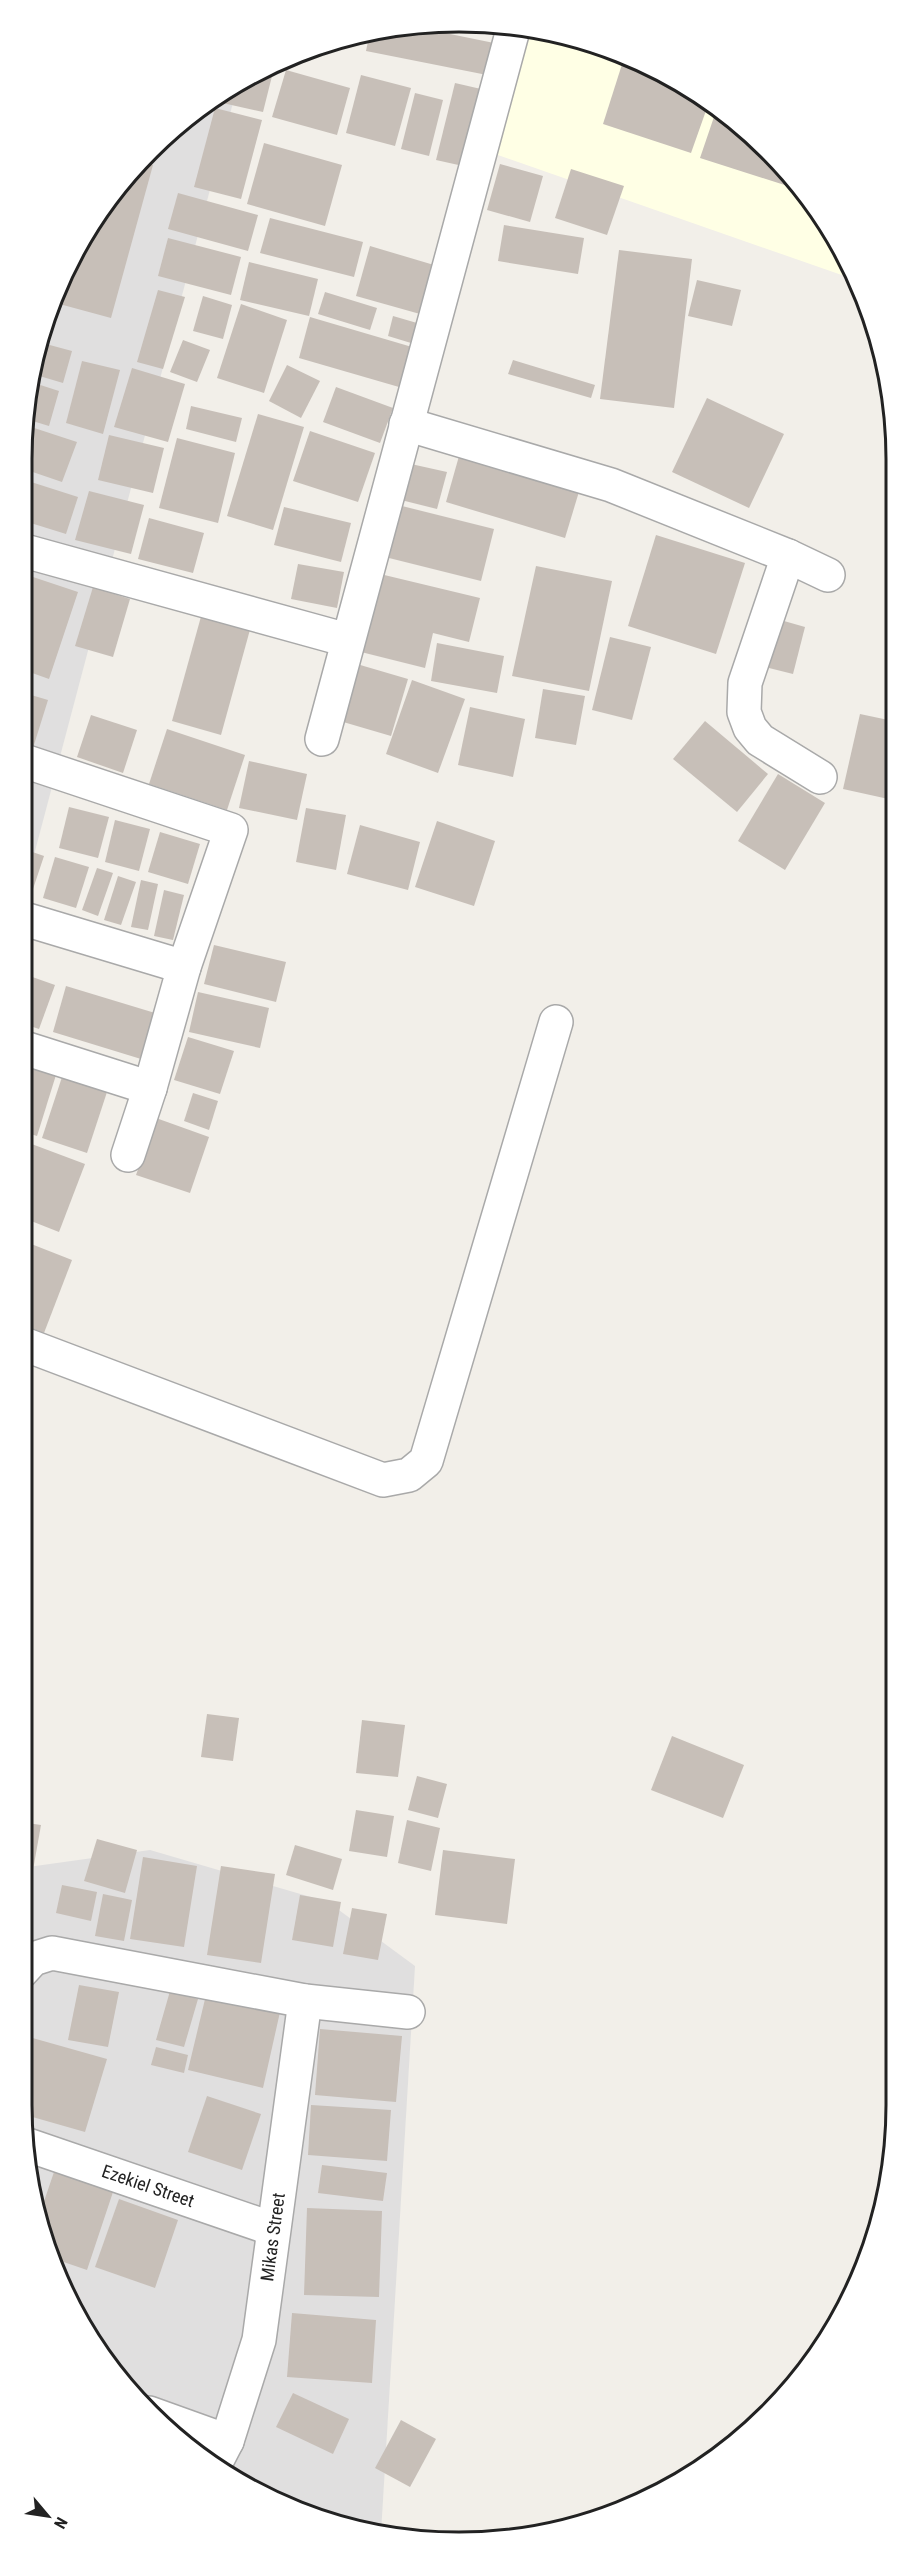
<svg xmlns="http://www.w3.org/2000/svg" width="917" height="2564" font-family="'Roboto Condensed',sans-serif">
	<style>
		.residential { fill: #e0dfdf }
		.education { fill: #ffffe5 }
		.building { fill: #c7bfb8 }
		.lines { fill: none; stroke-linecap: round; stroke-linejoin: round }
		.minor-casing { stroke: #a9a9a9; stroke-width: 36 }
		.minor { stroke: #fff; stroke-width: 33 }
		.labels { text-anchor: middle; stroke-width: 6; stroke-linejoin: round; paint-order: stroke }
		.street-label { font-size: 18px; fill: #222; stroke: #fff }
		.rim { fill: none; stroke: #222; stroke-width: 3 }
	</style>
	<rect width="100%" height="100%" fill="#f2efe9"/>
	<g class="residential">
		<polygon points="239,80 21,904 21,459 36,346 66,265 111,192 170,130"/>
		<polygon points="150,1850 328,1902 415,1966 381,2533 265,2498 192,2452 130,2394 54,2273 29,2191 21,2106 21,1868"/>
	</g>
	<polygon class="education" points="530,29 571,36 678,80 787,170 851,265 856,280 495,154"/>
	<g class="building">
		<polygon points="487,22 500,24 498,33 458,24"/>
		<polygon points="406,25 494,43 487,75 366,51 370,32"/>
		<polygon points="624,58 678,80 708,105 691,153 603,124"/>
		<polygon points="275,64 263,112 218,102 220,94 239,80"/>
		<polygon points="286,70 350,88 337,135 272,117"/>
		<polygon points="361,75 411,88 395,146 346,133"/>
		<polygon points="455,83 481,89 463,166 436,160"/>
		<polygon points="415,93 443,100 429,156 401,149"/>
		<polygon points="215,108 262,120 241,199 194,187"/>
		<polygon points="716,111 787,170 796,183 794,188 700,158"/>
		<polygon points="264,143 342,165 325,226 247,204"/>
		<polygon points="140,162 153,165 111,318 52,302 66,265 111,192"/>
		<polygon points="500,164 543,176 530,222 487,210"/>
		<polygon points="571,169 624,186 607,235 555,218"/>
		<polygon points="178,193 258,215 248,251 168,229"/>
		<polygon points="270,218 363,242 354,277 260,253"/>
		<polygon points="504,225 584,238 578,274 498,261"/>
		<polygon points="168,238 241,257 231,295 158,276"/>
		<polygon points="370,246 434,265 420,314 356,296"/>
		<polygon points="619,250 692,259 674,408 600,399"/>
		<polygon points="249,262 318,279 309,316 240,300"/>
		<polygon points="697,280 741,290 732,326 688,316"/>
		<polygon points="158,290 185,297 163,369 137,362"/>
		<polygon points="325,292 377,308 370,330 318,314"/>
		<polygon points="203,296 232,305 223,339 193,331"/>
		<polygon points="241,304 287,320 264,393 217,378"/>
		<polygon points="393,316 417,323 411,343 388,336"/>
		<polygon points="310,317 412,347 399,387 299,358"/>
		<polygon points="183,340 210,350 197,382 170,372"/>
		<polygon points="46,344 72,351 63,383 36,375"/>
		<polygon points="513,360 595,385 591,398 508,374"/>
		<polygon points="82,361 120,370 103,434 66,423"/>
		<polygon points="287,365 320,381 301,418 269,401"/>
		<polygon points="132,368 185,384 168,442 114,427"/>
		<polygon points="31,382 59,391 49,426 26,419"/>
		<polygon points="336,387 393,408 380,443 323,422"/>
		<polygon points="707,398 784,434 749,508 672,472"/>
		<polygon points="191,406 242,418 236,442 186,429"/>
		<polygon points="258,414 304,427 273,530 227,516"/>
		<polygon points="25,425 77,442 62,482 21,468"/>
		<polygon points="310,431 375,453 358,502 293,481"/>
		<polygon points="109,435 164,448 153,493 98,480"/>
		<polygon points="177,438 235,453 218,523 159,508"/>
		<polygon points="461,449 581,485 565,538 446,502"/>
		<polygon points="411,464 447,472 437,509 401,500"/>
		<polygon points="28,481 78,497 66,534 21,520 21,504"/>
		<polygon points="89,491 144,505 131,554 75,540"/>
		<polygon points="402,506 494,529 481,581 389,558"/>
		<polygon points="284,507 351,523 341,562 274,545"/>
		<polygon points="149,518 204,533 193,573 138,559"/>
		<polygon points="656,535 745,563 716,654 628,626"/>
		<polygon points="298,564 344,572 337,608 291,599"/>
		<polygon points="536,566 612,581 589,691 512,676"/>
		<polygon points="21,573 78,592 49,679 21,669"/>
		<polygon points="376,573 480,598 469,642 433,633 425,668 357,651"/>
		<polygon points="93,587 130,599 113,657 75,646"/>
		<polygon points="202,613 251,626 221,735 172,721"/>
		<polygon points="770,617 805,627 793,674 757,665"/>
		<polygon points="610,637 651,647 632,720 592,710"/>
		<polygon points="437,643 504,656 497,693 431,681"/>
		<polygon points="350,662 408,679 391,736 333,719"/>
		<polygon points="412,680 465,699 438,773 386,754"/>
		<polygon points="543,689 585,696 576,745 535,738"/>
		<polygon points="21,692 48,700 33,748 21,744"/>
		<polygon points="470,707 525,719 513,777 458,765"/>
		<polygon points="860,714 893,721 893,800 843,789"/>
		<polygon points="91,715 137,730 123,773 77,757"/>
		<polygon points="705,721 768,774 737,812 673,759"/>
		<polygon points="167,729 245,755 227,810 149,784"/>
		<polygon points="249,761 307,774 297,820 239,808"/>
		<polygon points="778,774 825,803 785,870 738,841"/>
		<polygon points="69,807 109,817 98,858 59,848"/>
		<polygon points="306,808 346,815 336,870 296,862"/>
		<polygon points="115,820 150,829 139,871 105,862"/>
		<polygon points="437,821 495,841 474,906 415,887"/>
		<polygon points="360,825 420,842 408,890 347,874"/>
		<polygon points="160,832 200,844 188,884 148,872"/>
		<polygon points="21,848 44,856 32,892 21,888"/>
		<polygon points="55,857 89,867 76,908 43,898"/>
		<polygon points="97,868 113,873 98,916 82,910"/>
		<polygon points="118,876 136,882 121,925 104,920"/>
		<polygon points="141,880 158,884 148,930 131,927"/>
		<polygon points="164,890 184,895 173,940 154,936"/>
		<polygon points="214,945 286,962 276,1002 204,984"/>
		<polygon points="21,973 55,985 39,1029 21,1023"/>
		<polygon points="66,986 155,1013 141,1059 53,1032"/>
		<polygon points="198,992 269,1008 260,1048 189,1032"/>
		<polygon points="188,1037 234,1051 220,1094 174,1080"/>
		<polygon points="21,1064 56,1075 37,1136 21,1131"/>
		<polygon points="62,1077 107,1092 87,1153 42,1138"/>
		<polygon points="193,1093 218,1101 209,1130 184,1121"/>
		<polygon points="156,1118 209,1137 190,1193 136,1175"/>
		<polygon points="21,1140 85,1164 59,1232 21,1217"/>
		<polygon points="21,1240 72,1260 44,1333 21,1324"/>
		<polygon points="207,1714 239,1718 233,1761 201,1757"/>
		<polygon points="362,1720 405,1725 398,1777 356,1773"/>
		<polygon points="672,1736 744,1765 723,1818 651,1790"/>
		<polygon points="417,1776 447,1784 438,1818 408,1810"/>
		<polygon points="356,1810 394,1816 387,1857 349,1851"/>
		<polygon points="407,1820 440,1828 431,1871 398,1863"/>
		<polygon points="21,1822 41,1825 28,1898 21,1896"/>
		<polygon points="97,1839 137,1850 125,1893 84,1881"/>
		<polygon points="295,1845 342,1859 333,1890 286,1875"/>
		<polygon points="443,1850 515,1859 507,1924 435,1915"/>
		<polygon points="143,1857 197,1866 184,1947 130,1939"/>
		<polygon points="221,1866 275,1874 261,1963 207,1955"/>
		<polygon points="62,1885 97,1892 91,1921 56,1913"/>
		<polygon points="103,1894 132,1900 124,1941 95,1936"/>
		<polygon points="300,1895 341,1902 333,1947 292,1940"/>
		<polygon points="352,1908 387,1914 378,1960 343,1954"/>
		<polygon points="79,1985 119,1992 108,2047 68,2040"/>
		<polygon points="170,1991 198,1999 184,2047 156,2040"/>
		<polygon points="206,1995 280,2012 263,2088 188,2070"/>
		<polygon points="320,2029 402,2036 396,2102 315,2095"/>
		<polygon points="29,2037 107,2059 85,2132 22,2114 21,2065"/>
		<polygon points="156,2047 188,2055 184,2073 151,2065"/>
		<polygon points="207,2096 261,2114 242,2170 188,2152"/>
		<polygon points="311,2105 391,2110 387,2161 308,2155"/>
		<polygon points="322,2165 387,2173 383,2201 318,2193"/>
		<polygon points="54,2172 113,2192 87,2270 49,2257 38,2219"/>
		<polygon points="119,2199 178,2220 155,2288 95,2267"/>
		<polygon points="307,2208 382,2211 379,2297 304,2295"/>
		<polygon points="292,2313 376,2320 372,2383 287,2377"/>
		<polygon points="293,2393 349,2419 333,2454 276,2427"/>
		<polygon points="401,2420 436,2439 410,2487 375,2468"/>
		<polygon points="241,2474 310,2508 308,2511 265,2498 237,2481"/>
	</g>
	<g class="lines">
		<g class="minor-casing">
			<g id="minor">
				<polyline points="406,424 611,485 788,556 828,575"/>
				<polyline points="21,550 347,640"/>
				<polyline points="788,556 745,683 744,712 750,728 760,740 820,777"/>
				<polyline points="322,739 514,26"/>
				<polyline points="21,760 231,830 184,967 150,1088 128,1155"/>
				<polyline points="21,918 184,967"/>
				<polyline points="21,1047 150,1088"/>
				<polyline points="21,1343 383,1480 409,1475 426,1461 556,1022"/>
				<polyline points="21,1972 33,1959 52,1953 305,2001 408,2012"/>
				<path id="s1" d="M25,2144L273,2229"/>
				<polyline points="149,2413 227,2441"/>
				<path id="s2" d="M214,2466L227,2441L259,2340L305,2001"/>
			</g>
		</g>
		<use href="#minor" class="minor"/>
	</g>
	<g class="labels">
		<g class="street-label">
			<text dy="6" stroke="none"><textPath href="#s1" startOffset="130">Ezekiel Street</textPath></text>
			<text dy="6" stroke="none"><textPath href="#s2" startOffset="238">Mikas Street</textPath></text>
		</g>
	</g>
	<path d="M0 0H917V2564H0ZM459 32H459A427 427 0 0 1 886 459V2105A427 427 0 0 1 459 2532H459A427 427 0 0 1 32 2105V459A427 427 0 0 1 459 32Z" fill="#fff" fill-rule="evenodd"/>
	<path class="rim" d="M459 32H459A427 427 0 0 1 886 459V2105A427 427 0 0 1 459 2532H459A427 427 0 0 1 32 2105V459A427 427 0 0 1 459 32Z"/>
	<g transform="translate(48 2516) rotate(119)" stroke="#ffffff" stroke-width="4.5" paint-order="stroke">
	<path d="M0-4.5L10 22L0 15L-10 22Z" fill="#222222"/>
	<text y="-9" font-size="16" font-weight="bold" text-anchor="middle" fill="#222222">N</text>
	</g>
</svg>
